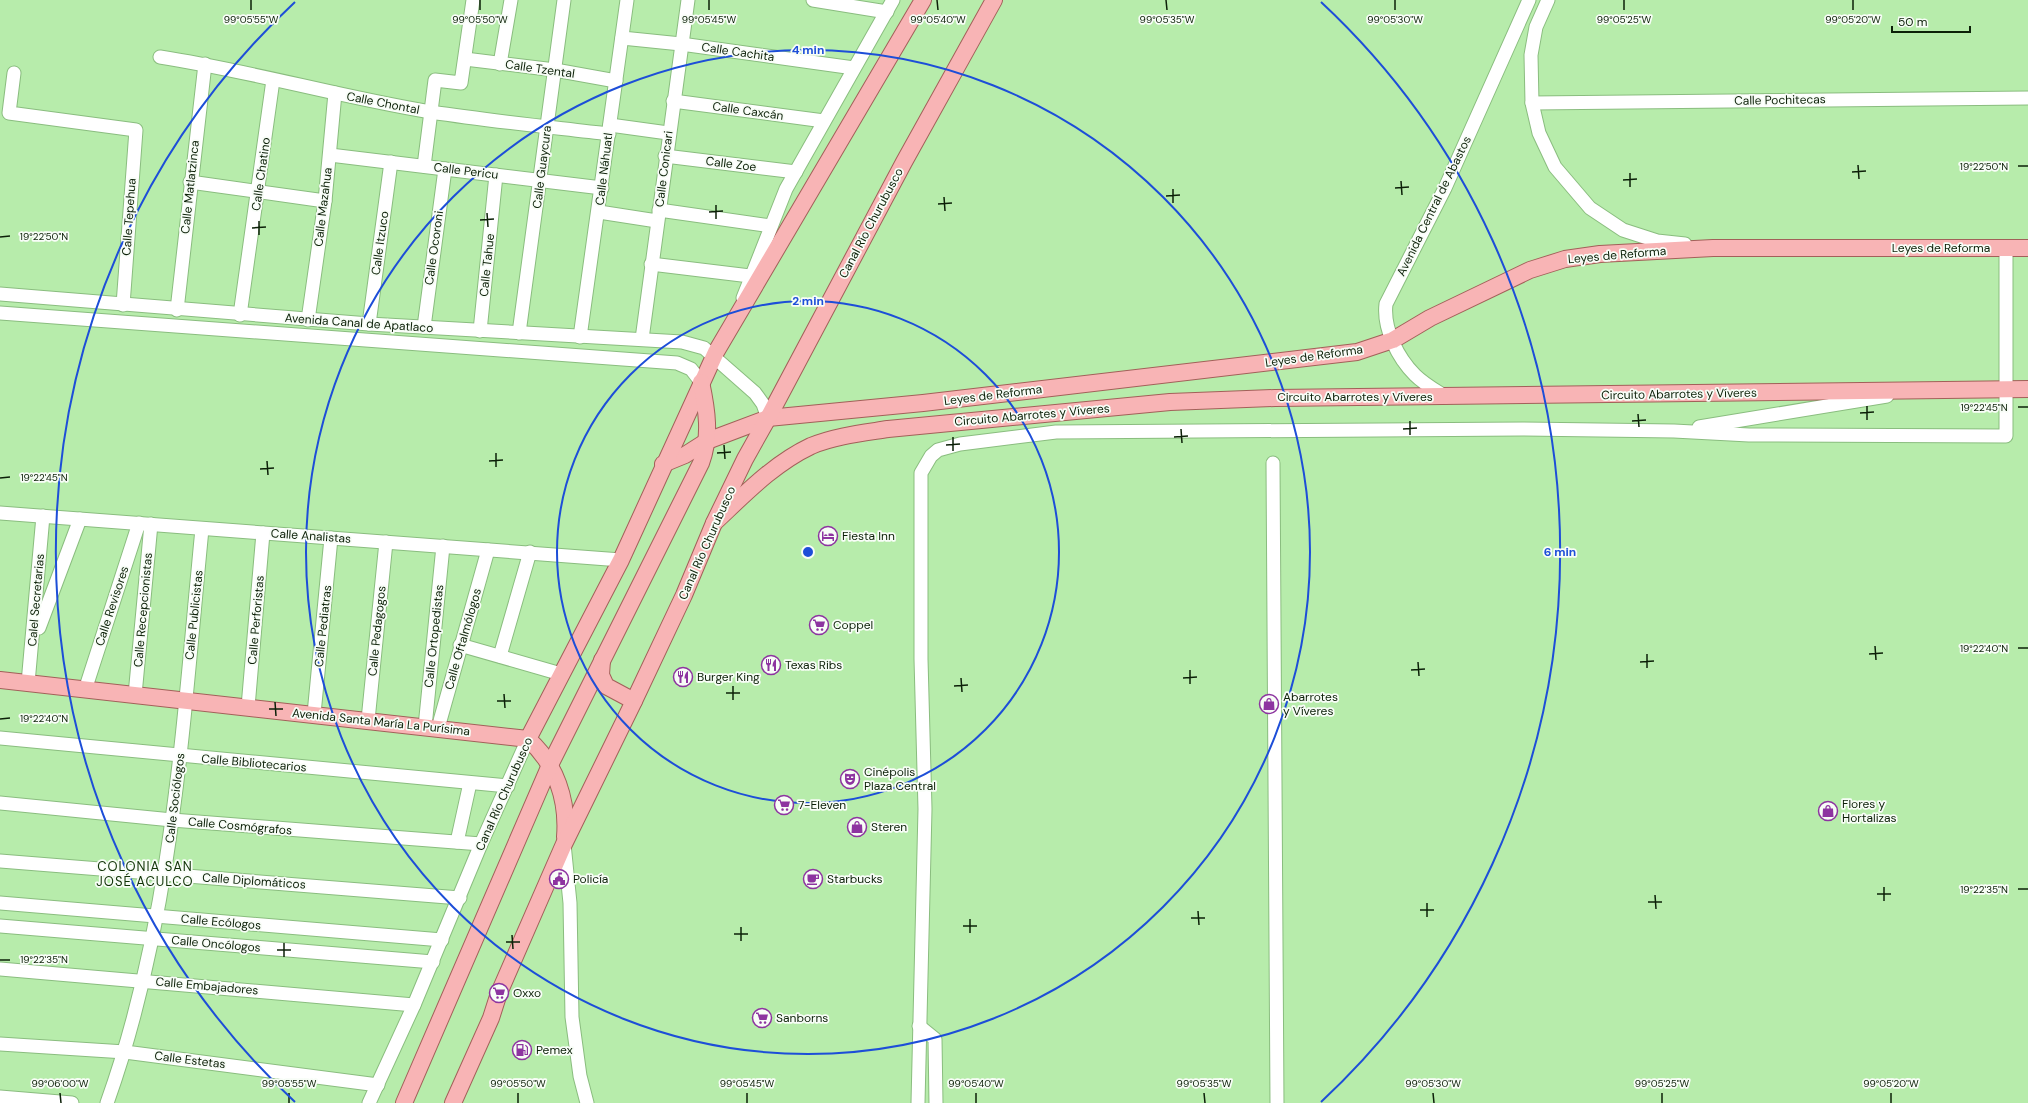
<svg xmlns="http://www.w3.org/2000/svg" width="2028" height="1103" font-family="'DM Sans',sans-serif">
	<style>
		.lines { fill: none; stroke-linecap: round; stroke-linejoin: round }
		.minor-casing { stroke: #8abd7f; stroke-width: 15 }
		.major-casing { stroke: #a26059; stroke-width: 18 }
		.minor { stroke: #fff; stroke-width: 13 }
		.major { stroke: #f8b4b5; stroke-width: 16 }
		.ticks { fill: none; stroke: #0c2008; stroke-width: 1.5 }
		.ring { fill: none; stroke: #1d4ed8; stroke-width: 2 }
		.labels { text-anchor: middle; stroke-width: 3.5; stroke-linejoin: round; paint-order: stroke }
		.street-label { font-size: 12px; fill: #0c2008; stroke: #f8fdf7 }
		.poi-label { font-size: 12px; fill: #0c2008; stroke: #f8fdf7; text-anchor: start }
		.neighbourhood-label { font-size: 13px; letter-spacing: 1px; fill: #103407; stroke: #f8fdf7 }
		.ticks-label { font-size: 10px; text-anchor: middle; fill: #0c2008; stroke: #f8fdf7; stroke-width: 3.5; stroke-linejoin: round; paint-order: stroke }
		.centre { fill: #1d4ed8; stroke: #f8fdf7; stroke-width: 2 }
		.ring-label { font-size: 12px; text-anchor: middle; font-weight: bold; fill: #1d4ed8; stroke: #f8fdf7; stroke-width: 3.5; stroke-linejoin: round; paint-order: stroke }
	</style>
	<rect width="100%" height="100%" fill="#b7ecab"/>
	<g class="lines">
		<g class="minor-casing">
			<g id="minor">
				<polyline points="813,0 887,12"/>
				<polyline points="1548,0 1536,27 1531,55 1532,103 1539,133 1555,167 1590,208 1623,230 1657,241 1685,244"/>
				<polyline points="622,38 681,44 854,68"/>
				<path d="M160,57C251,71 340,97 431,112C490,121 550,127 609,134"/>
				<polyline points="465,59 555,70 616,81"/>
				<polyline points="500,64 511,0"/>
				<polyline points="14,73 9,113 136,130 123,305"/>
				<polyline points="673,101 824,121"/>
				<polyline points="1532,103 2028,98"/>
				<polyline points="610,125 668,133"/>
				<polyline points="330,155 602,188"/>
				<polyline points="665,156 796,172"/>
				<polyline points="424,166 435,80 461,83 473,0"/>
				<polyline points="190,182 325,201"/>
				<polyline points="659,210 771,226"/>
				<polyline points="599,212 657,221"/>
				<polyline points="651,264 750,276"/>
				<polyline points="0,294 369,324 682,342 704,348 714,357 755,393 763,404 768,418"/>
				<polyline points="743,298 786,189 893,0"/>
				<polyline points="177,310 205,64"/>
				<polyline points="0,313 677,363 691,369 701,382"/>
				<polyline points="240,315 273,80"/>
				<polyline points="308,320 325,201 335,93"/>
				<polyline points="369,324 391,162"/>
				<polyline points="424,327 445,169"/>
				<polyline points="480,331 496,175"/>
				<polyline points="519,333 564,0"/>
				<polyline points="580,337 627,0"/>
				<polyline points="642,339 688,0"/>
				<path d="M1446,397C1435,390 1424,384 1415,375C1398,358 1383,329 1386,304L1445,188L1529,0"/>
				<polyline points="1699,427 1887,396"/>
				<polyline points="1273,463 1277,1103"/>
				<polyline points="0,513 621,560"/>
				<polyline points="39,628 80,519"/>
				<polyline points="460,645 561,674"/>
				<polyline points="500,656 530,552"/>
				<polyline points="28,683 43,516"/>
				<polyline points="85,690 139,523"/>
				<polyline points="135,695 151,524"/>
				<polyline points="248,707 263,533"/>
				<polyline points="314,714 331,538"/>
				<polyline points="368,720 386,542"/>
				<polyline points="425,727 443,546"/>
				<polyline points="438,728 488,550"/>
				<polyline points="0,738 508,786"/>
				<polyline points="0,803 172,820 481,844"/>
				<polyline points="457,842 470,783"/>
				<polyline points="564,844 570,903 572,1017 580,1076 587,1103"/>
				<polyline points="0,861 460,898"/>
				<polyline points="0,903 442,940"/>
				<polyline points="0,926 433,962"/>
				<polyline points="0,969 414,1005"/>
				<polyline points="919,1026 935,1039 936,1103"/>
				<polyline points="0,1044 125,1052 378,1085"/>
				<polyline points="0,1097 72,1103"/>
				<path d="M107,1103C173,918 183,722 202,529"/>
				<polyline points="369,1103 414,1005 481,844 528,739"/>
				<polyline points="918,1103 925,809 921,659 921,473 931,456 938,450 960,444 1056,432 1523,429 1674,431 1749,435 2006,436 2006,248"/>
			</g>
		</g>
		<g class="major-casing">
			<g id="major">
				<polyline points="663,464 685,455 707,441 723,435 768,418 923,403 1357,352 1393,340 1430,318 1530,270 1565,259 1600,254 1713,248 2028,248"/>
				<path d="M714,523C744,495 773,464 811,446C835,436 863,433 888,429L1170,402L1275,398L2028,389"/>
				<polyline points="602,660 601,675 606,686 634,701"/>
				<path d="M0,680L528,739C556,764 568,800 565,837"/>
				<polyline points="528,739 621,560 716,352 923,0"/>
				<path d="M404,1103L550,765L701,463C711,436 707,410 701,382"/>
				<polyline points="453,1103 491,1018 499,993 564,844 634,701 684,595 714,523 745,459 768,418 904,162 994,0"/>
			</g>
		</g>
		<use href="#minor" class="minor"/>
		<use href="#major" class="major"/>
	</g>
	<path class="ticks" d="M251,0V10M480,0V10M709,0V10M937,0L938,10M1166,0L1167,10M1395,0V10M1624,0V10M1853,0V10M1858,165L1859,179M2018,166H2028M1852,172L1866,171M1630,173V187M1623,180L1637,179M1401,181L1402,195M1395,188L1409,187M1173,189V203M1166,196L1180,195M944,197L945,211M938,204L952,203M716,205V219M709,212L723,211M487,213L488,227M480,220L494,219M259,221V235M252,228L266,227M0,237L10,236M1867,406V420M2018,407H2028M1860,413L1874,412M1638,414L1639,427M1410,421V435M1632,421L1646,420M1181,429L1182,443M1403,429L1417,428M953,437V451M1174,437L1188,436M724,445L725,459M946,445L960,444M496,453V467M717,453L731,452M267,461L268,475M489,461L503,460M260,469L274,468M0,478L10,477M1875,646L1876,660M2018,648H2028M1647,654V668M1869,654L1883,653M1418,662L1419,676M1640,662L1654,661M1190,670V684M1411,670L1425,669M961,678L962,692M1183,678L1197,677M733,686V700M954,686L968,685M726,693H740M504,694L505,708M497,701H511M275,702L276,716M269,709H283M0,719L10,718M1884,887V901M2018,889H2028M1877,894H1891M1655,895L1656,909M1648,902H1662M1427,903V917M1420,910H1434M1198,911L1199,925M1191,918H1205M970,919V933M963,926H977M741,927V941M734,934H748M512,935L513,949M506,942H520M284,943V957M277,950H291M0,960H10M60,1093L61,1103M289,1093V1103M518,1093V1103M747,1093V1103M976,1093V1103M1204,1093L1205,1103M1433,1093L1434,1103M1662,1093V1103M1891,1093V1103"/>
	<g class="ring">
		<circle cx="808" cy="552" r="251"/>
		<circle cx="808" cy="552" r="502"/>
		<path d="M295 1102A752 752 0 0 1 295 2M1321 2A752 752 0 0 1 1321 1102"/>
	</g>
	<defs>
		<g id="hotel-ring" transform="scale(1)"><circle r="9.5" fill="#f8fdf7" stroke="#8d34a0" stroke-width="1.5"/><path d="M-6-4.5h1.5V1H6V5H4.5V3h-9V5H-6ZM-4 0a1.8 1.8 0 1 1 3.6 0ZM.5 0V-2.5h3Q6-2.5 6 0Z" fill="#8d34a0"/></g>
		<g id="supermarket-ring" transform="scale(1)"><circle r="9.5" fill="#f8fdf7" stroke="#8d34a0" stroke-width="1.5"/><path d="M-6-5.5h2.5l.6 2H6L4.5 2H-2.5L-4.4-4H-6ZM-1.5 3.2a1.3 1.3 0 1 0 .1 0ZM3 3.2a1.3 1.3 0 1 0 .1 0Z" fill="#8d34a0"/></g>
		<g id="restaurant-ring" transform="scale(1)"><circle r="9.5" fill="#f8fdf7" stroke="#8d34a0" stroke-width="1.5"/><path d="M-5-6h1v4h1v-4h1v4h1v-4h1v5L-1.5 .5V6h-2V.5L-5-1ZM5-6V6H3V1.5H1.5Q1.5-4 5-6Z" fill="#8d34a0"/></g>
		<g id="shop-ring" transform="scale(1)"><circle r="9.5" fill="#f8fdf7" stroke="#8d34a0" stroke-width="1.5"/><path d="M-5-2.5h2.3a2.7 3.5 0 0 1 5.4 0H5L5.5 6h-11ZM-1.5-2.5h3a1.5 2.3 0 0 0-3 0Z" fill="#8d34a0"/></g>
		<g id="theatre-ring" transform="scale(1)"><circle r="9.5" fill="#f8fdf7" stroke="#8d34a0" stroke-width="1.5"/><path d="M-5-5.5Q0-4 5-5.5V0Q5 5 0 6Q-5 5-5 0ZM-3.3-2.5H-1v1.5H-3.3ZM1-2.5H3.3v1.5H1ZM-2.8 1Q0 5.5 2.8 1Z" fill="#8d34a0"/></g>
		<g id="civic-ring" transform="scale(1)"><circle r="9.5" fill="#f8fdf7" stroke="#8d34a0" stroke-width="1.5"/><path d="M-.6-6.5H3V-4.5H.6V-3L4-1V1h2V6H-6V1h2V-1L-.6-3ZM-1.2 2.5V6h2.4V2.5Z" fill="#8d34a0"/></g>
		<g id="cafe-ring" transform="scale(1)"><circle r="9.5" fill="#f8fdf7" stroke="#8d34a0" stroke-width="1.5"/><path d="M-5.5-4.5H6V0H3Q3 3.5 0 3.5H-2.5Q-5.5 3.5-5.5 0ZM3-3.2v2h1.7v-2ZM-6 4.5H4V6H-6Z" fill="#8d34a0"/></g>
		<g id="fuel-ring" transform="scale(1)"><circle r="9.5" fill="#f8fdf7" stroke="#8d34a0" stroke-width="1.5"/><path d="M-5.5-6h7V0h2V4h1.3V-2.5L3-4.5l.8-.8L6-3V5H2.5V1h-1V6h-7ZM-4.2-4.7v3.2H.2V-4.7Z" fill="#8d34a0"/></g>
	</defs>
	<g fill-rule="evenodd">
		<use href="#hotel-ring" x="828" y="536"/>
		<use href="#supermarket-ring" x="819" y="625"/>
		<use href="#restaurant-ring" x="771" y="665"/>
		<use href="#restaurant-ring" x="683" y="677"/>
		<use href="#shop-ring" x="1269" y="704"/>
		<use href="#theatre-ring" x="850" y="779"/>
		<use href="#supermarket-ring" x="784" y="805"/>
		<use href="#shop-ring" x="1828" y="811"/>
		<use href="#shop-ring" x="857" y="827"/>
		<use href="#civic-ring" x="559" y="879"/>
		<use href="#cafe-ring" x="813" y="879"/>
		<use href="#supermarket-ring" x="499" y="993"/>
		<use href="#supermarket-ring" x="762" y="1018"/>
		<use href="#fuel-ring" x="522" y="1050"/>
	</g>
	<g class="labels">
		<g class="street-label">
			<text transform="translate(738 52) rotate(8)" y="4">Calle Cachita</text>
			<text transform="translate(540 69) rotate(8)" y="4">Calle Tzental</text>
			<text transform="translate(1780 100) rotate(-1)" y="4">Calle Pochitecas</text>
			<text transform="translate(383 103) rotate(11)" y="4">Calle Chontal</text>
			<text transform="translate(748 111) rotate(8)" y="4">Calle Caxcán</text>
			<text transform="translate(731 164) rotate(7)" y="4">Calle Zoe</text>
			<text transform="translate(542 167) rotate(-83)" y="4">Calle Guaycura</text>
			<text transform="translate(604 169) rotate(-83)" y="4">Calle Náhuatl</text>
			<text transform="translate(664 169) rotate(-83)" y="4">Calle Conicari</text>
			<text transform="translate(466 171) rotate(7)" y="4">Calle Pericu</text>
			<text transform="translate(261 174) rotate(-82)" y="4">Calle Chatino</text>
			<text transform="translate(190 187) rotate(-84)" y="4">Calle Matlatzinca</text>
			<text transform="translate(1434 206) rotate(-64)" y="4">Avenida Central de Abastos</text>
			<text transform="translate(323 207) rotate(-83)" y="4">Calle Mazahua</text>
			<text transform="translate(129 217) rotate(-86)" y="4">Calle Tepehua</text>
			<text transform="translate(871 223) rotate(-62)" y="4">Canal Río Churubusco</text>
			<text transform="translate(380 243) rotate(-82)" y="4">Calle Itzuco</text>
			<text transform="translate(434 248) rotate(-82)" y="4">Calle Ocoroni</text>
			<text x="1941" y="252">Leyes de Reforma</text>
			<text transform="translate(1617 255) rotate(-5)" y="4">Leyes de Reforma</text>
			<text transform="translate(487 265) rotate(-84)" y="4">Calle Tahue</text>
			<text transform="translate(359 323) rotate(4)" y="4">Avenida Canal de Apatlaco</text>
			<text transform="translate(1314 356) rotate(-8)" y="4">Leyes de Reforma</text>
			<text transform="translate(1679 394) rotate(-1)" y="4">Circuito Abarrotes y Víveres</text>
			<text transform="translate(993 395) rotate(-7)" y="4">Leyes de Reforma</text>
			<text x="1355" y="401">Circuito Abarrotes y Víveres</text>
			<text transform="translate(1032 415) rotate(-5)" y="4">Circuito Abarrotes y Víveres</text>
			<text transform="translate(311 536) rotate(4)" y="4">Calle Analistas</text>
			<text transform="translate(707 543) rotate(-66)" y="4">Canal Río Churubusco</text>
			<text transform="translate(36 600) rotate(-85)" y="4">Calel Secretarias</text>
			<text transform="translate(112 606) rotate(-72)" y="4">Calle Revisores</text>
			<text transform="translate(143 610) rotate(-85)" y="4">Calle Recepcionistas</text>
			<text transform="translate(194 615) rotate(-84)" y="4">Calle Publicistas</text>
			<text transform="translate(256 620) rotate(-85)" y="4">Calle Perforistas</text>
			<text transform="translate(323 626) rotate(-84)" y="4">Calle Pediatras</text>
			<text transform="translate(377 631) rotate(-84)" y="4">Calle Pedagogos</text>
			<text transform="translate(434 636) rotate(-84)" y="4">Calle Ortopedistas</text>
			<text transform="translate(463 639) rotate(-74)" y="4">Calle Oftalmólogos</text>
			<text transform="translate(381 722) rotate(6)" y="4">Avenida Santa María La Purísima</text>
			<text transform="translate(254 763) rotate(5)" y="4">Calle Bibliotecarios</text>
			<text transform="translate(504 794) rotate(-66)" y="4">Canal Río Churubusco</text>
			<text transform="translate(175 798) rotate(-83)" y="4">Calle Sociólogos</text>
			<text transform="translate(240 826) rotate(5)" y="4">Calle Cosmógrafos</text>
			<text transform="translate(254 881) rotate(4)" y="4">Calle Diplomáticos</text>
			<text transform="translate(221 922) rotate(5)" y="4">Calle Ecólogos</text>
			<text transform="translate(216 944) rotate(5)" y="4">Calle Oncólogos</text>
			<text transform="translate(207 986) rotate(5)" y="4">Calle Embajadores</text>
			<text transform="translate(190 1060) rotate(7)" y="4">Calle Estetas</text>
		</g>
		<g class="poi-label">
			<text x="842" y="540">Fiesta Inn</text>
			<text x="833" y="629">Coppel</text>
			<text x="785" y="669">Texas Ribs</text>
			<text x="697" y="681">Burger King</text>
			<text x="1283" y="701">Abarrotes<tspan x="1283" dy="14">y Víveres</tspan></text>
			<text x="864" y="776">Cinépolis<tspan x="864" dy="14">Plaza Central</tspan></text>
			<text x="1842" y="808">Flores y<tspan x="1842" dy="14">Hortalizas</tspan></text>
			<text x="798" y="809">7-Eleven</text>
			<text x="871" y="831">Steren</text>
			<text x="573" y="883">Policía</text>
			<text x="827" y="883">Starbucks</text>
			<text x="513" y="997">Oxxo</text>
			<text x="776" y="1022">Sanborns</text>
			<text x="536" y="1054">Pemex</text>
		</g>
		<g class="neighbourhood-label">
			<text x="145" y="871">COLONIA SAN<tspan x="145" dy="15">JOSÉ ACULCO</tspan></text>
		</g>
	</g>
	<g class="ticks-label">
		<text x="251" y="23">99°05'55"W</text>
		<text x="480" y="23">99°05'50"W</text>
		<text x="709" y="23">99°05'45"W</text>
		<text x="938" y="23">99°05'40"W</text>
		<text x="1167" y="23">99°05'35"W</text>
		<text x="1395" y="23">99°05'30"W</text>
		<text x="1624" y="23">99°05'25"W</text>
		<text x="1853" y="23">99°05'20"W</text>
		<text x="1984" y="170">19°22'50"N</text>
		<text x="44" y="240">19°22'50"N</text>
		<text x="1984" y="411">19°22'45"N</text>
		<text x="44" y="481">19°22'45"N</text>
		<text x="1984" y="652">19°22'40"N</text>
		<text x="44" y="722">19°22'40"N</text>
		<text x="1984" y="893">19°22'35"N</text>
		<text x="44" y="963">19°22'35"N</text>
		<text x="60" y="1087">99°06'00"W</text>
		<text x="289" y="1087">99°05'55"W</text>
		<text x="518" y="1087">99°05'50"W</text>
		<text x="747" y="1087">99°05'45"W</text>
		<text x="976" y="1087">99°05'40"W</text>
		<text x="1204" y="1087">99°05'35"W</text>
		<text x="1433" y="1087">99°05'30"W</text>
		<text x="1662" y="1087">99°05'25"W</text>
		<text x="1891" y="1087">99°05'20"W</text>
	</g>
	<circle cx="808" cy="552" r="6" class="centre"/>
	<g class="ring-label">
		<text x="808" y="54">4 min</text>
		<text x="808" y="305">2 min</text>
		<text x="1560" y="556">6 min</text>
	</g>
	<path d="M1892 26v6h78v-6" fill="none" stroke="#0c2008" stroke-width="2"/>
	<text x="1898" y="26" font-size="12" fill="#0c2008" stroke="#f8fdf7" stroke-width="3" paint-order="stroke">50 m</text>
</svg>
